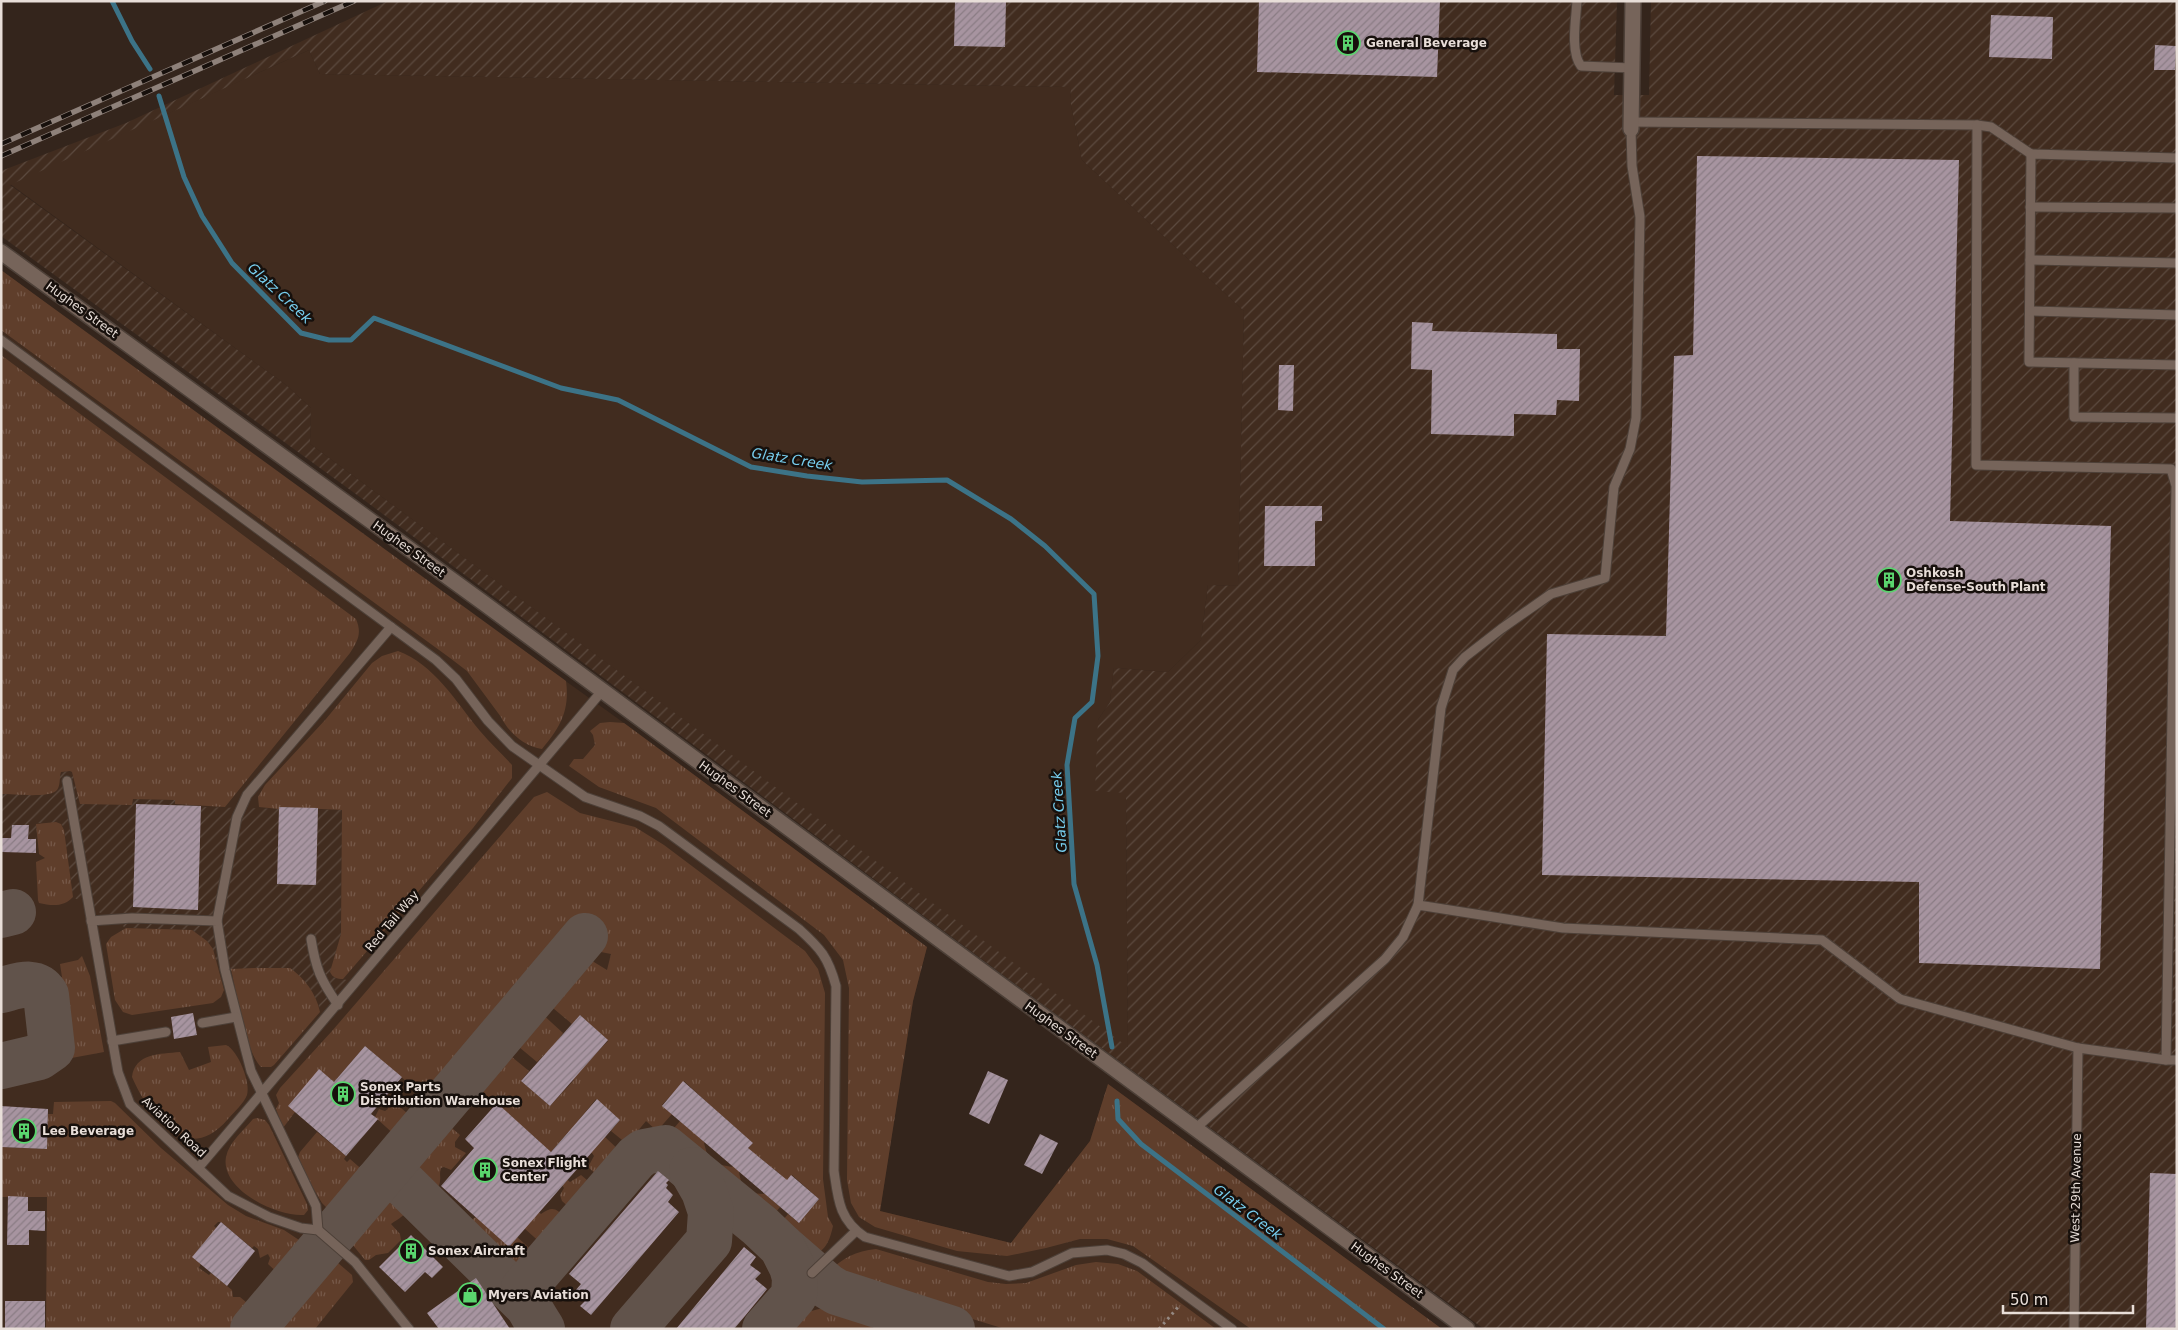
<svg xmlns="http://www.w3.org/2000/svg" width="2178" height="1330" font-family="'DejaVu Sans',sans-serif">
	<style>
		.built { fill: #412c1f }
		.industrial { fill: url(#industrial-furrows); fill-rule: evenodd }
		.grass { fill: url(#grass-tufts) }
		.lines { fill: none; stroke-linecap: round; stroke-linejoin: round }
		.stream { stroke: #3c7387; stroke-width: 5 }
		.taxiway { stroke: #61534b; stroke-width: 46 }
		.building { fill: url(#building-hatch) }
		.service-casing { stroke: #4d4038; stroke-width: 11 }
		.minor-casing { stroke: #4d4038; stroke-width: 18 }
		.tertiary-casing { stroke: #4d4038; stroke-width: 18 }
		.path { stroke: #958982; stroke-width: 3; stroke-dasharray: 2.5 4; stroke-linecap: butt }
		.service { stroke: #76645a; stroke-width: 9 }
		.minor { stroke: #76645a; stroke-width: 15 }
		.tertiary { stroke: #76645a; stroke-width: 15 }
		.rail-casing { stroke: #8e817a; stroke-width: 5.5 }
		.rail { stroke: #17100c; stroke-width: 4; stroke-dasharray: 11; stroke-linecap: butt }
		.labels { text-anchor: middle; stroke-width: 5; stroke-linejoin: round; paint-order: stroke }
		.poi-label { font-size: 12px; font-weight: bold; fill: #e8ded8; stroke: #17100c; text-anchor: start }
		.street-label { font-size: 12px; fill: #e8ded8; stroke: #17100c }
		.water-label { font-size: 14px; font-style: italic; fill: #77ceef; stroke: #17100c }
	</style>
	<defs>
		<pattern id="industrial-furrows" width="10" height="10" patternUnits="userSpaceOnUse" patternTransform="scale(1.25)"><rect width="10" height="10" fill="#412c1f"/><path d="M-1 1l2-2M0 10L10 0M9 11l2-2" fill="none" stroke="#5c4a3f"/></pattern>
		<pattern id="grass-tufts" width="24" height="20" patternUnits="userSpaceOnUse" patternTransform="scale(1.25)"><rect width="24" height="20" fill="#5f3e2b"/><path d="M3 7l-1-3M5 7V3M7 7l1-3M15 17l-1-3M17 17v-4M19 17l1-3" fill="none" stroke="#765949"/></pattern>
		<pattern id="building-hatch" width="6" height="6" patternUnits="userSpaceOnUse" patternTransform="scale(1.25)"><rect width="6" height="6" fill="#a794a0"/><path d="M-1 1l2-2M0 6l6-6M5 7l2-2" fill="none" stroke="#8a7c84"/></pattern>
	</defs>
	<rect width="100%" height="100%" fill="#34251c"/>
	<g class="built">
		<polygon points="309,50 320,74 1071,87 1070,100 1082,160 1244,311 1238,586 1208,585 1201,640 1168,672 1114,668 1110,702 1098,720 1126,793 1128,1048 310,444 311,408 286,385 10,184"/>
		<polygon points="1,270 310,497 624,723 927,947 913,1001 880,1211 1011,1243 1090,1141 1108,1084 1442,1329 1,1329"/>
	</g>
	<g class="industrial">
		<path d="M388,1H1617L1614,95H1649L1651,1H2177V1329H1484L1053,1012L364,500L1,236V171L126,123ZM309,50L320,74L1071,87L1070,100L1082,160L1244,311L1238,586L1208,585L1201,640L1168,672L1114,668L1110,702L1098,720L1095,791L1126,793L1128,1047L310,444L311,408L286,385L10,185Z"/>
		<polygon points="70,771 132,805 132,799 175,800 175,804 201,807 342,810 341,934 331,969 332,977 347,980 320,1012 318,1002 290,968 254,968 220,971 211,945 192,930 126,928 73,897 64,830 63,826 59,823 37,823 36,839 28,839 29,825 12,825 11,838 2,838 1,852 1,794 35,794 61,772"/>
	</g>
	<g class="grass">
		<path d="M1,270L566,681C570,711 560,727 542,749C525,747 508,732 501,717L467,671L450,658L1,330Z"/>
		<path d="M1,355L356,619C362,633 358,641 350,653L225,807L175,804V800L133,799L132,805L80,804L72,772L70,771L61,772C59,777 61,787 56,791C48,798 13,794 1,794Z"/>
		<path d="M398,651C434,664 456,702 480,731C490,743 502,754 512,765V778L473,828L343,979C337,979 333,978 330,972L341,934L342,810L279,807V809L259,807L258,797L265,785L326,719L372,663L382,656Z"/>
		<polygon points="610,722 624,723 927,947 913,1001 880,1211 1011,1243 1090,1141 1108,1084 1442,1329 1251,1329 1133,1246 1107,1239 1080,1239 1046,1248 1007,1256 957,1251 875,1227 859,1217 851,1203 847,1180 849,988 843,960 824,935 656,808 599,787 569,766 574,759 583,759 595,745 593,735 590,731 600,723"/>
		<path d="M547,792L580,813L635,827L664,845L805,951L818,969L825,993L823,1179L828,1217L833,1226C829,1244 824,1253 806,1258L774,1231L788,1214L799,1223L819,1199L792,1175L771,1199L780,1207L766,1224L741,1204L749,1193L764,1194L780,1174L755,1154L739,1172L742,1187L733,1197L707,1175L716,1164L732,1167L753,1143L724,1118L704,1143L708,1158L700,1168L665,1139L680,1121L691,1130L711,1106L684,1081L662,1105L672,1114L657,1131L646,1121L627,1144L611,1131L620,1120L596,1099L573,1127L596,1147L605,1137L622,1153L600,1178L588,1167L594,1156L592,1153L568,1132L544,1160L570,1182L581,1175L593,1185L572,1210L562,1201L560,1195L564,1188L562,1185L528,1154L539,1141L476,1086L506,1052L529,1071L521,1081L550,1106L574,1080L545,1054L537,1062L513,1042L540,1012L563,1033L556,1043L583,1067L608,1041L580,1015L572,1024L547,1003L583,962L589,959L607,970L611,954L601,952L594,949L600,941L578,923L427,1099L365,1046L334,1082L319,1070L289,1106L295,1112L283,1128L276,1109L279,1103L276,1095L280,1088L332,1031L534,797Z"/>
		<path d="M56,822L61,824L64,830L73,897C64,907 52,906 39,903L38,900L36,862L45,858L39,854L36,824Z"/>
		<polygon points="126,928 192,930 207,941 213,949 224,990 221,997 213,1003 132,1015 123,1012 115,1000 106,944 111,937"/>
		<polygon points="82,956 90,976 104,1052 66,1059 52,987 55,980 62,977 60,964 78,960"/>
		<path d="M254,968H290C305,979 316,993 320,1012L274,1065L271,1067H261C246,1053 236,991 231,969Z"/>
		<path d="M226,1045C238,1050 251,1083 247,1095C244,1103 234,1112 228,1119C187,1167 150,1118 132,1077C135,1053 160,1054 180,1052L189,1070L211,1062L208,1047Z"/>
		<polygon points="389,1098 413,1118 397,1137 375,1117 379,1109 385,1111 388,1109 386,1102"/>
		<polygon points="111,1101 115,1103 161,1148 228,1205 246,1216 284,1230 302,1242 301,1250 280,1275 268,1264 270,1258 268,1254 260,1258 258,1249 254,1246 252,1248 221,1222 218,1222 214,1226 216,1228 199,1268 209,1275 211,1273 232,1290 233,1297 240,1297 253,1308 235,1329 46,1329 47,1197 1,1197 1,1147 47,1149 48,1114 53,1114 54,1102"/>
		<path d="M257,1118L265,1120L269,1125L307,1204L308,1210L304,1215C278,1217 220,1190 226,1157C229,1142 244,1130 253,1119Z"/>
		<path d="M446,1123L460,1135L455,1142V1147L466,1153L451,1170L444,1167L441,1168C439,1174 441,1177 440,1181C440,1186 434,1195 430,1199L411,1179L409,1167Z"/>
		<polygon points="317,1132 346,1156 344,1159 347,1162 350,1159 366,1173 336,1209 327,1208 322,1203 303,1171 298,1157 300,1152"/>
		<path d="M510,1189L541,1214C553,1206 555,1208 566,1218L543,1245L524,1228Z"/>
		<path d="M390,1192L397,1194L410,1205C408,1214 398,1219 391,1224L400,1234L401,1240L388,1253L376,1255L369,1260H365L352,1244L350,1237L383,1196Z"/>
		<polygon points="477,1217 509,1246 517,1237 535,1253 517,1274 504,1274 461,1231 474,1218"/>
		<path d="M876,1249L988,1282L1006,1284L1026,1283L1076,1265L1096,1262L1118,1264L1137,1271L1216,1329H1005L826,1274C841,1259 855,1251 876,1249Z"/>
		<polygon points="333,1262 338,1263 352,1275 353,1282 315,1329 271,1329 324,1266"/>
		<path d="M831,1307L855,1314L874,1329H781C793,1314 812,1310 831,1307Z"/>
	</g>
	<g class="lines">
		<g class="stream">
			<polyline points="112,1 132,41 150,69"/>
			<polyline points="159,96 184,177 202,216 232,263 301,333 329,340 351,340 374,318 561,388 618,400 751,467 807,476 862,482 947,480 1011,519 1045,546 1094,594 1098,656 1092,702 1075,718 1067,765 1074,884 1097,965 1112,1047"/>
			<polyline points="1117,1101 1118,1119 1141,1144 1384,1329"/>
		</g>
		<g class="taxiway">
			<polyline points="1,915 13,912"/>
			<path d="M1,990C18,986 36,978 46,995L52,1048L39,1057L1,1066"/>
			<path d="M377,1182C389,1179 395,1177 405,1185L529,1307"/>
			<polyline points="782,1247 827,1286 837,1292 952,1329"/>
			<polyline points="253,1329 585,936"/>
			<path d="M542,1329C534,1316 524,1303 524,1288L636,1158L644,1152L665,1148L760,1226L782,1247L792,1267L795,1278L794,1296L765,1329"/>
			<polyline points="633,1329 709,1241 711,1212 704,1191 692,1170"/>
		</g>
	</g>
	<g class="building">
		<polygon points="955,1 1006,1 1005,47 954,46"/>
		<polygon points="1259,1 1440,1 1437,77 1257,72"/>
		<polygon points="1991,15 2053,17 2052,59 1989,57"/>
		<polygon points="2155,45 2176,46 2175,70 2154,70"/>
		<polygon points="1697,156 1959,160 1950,521 2111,526 2100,969 1919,963 1919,882 1542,875 1547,634 1666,636 1674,356 1693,355"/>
		<polygon points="1412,322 1433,323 1432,331 1557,334 1557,349 1580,349 1579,401 1557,400 1556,415 1514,414 1514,436 1431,434 1432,370 1411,369"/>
		<polygon points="1279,365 1294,365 1293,411 1278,410"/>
		<polygon points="1265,506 1322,506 1322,521 1315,521 1315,566 1264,566"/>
		<polygon points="136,804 201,806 198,910 133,907"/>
		<polygon points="279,807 318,808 316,885 277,884"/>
		<polygon points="12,825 29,825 28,839 36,839 36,853 2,852 2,838 11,838"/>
		<polygon points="193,1013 197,1035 174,1039 171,1017"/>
		<polygon points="580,1015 608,1040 550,1106 521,1081"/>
		<polygon points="365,1046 402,1077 371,1114 378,1119 346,1156 288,1106 319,1069 334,1082"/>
		<polygon points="988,1071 1008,1080 989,1124 969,1114"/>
		<polygon points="683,1081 753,1143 748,1148 787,1180 791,1175 819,1199 799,1223 662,1106"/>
		<polygon points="597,1099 620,1120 509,1247 441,1186 474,1148 465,1139 497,1103 551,1152"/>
		<polygon points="1,1106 48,1109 47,1149 1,1147"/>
		<polygon points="1040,1134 1058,1143 1042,1174 1024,1165"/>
		<polygon points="658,1171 669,1180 666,1183 668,1185 666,1188 673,1195 668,1202 679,1212 591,1315 580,1306 586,1300 575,1291 581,1284 569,1274"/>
		<polygon points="2150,1173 2177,1174 2177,1329 2146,1329"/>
		<polygon points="8,1196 28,1197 28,1211 45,1211 45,1231 29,1230 29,1245 7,1245"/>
		<polygon points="221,1222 255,1251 227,1286 192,1257"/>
		<polygon points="411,1235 443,1267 432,1278 425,1272 405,1292 379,1267"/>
		<polygon points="744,1247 756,1257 750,1265 761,1273 755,1279 767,1289 745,1316 734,1329 676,1329"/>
		<polygon points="476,1278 510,1329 439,1329 427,1313"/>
		<rect x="5" y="1301" width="40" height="28"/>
	</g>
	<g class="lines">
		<g class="service-casing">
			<g id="service">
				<path d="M1577,1C1576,18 1570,52 1581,66L1632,68"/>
				<polyline points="1631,122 1977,125 1991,127 2031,154"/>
				<polyline points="1977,125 1976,465 2171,469 2176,486 2166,1060 2177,1060"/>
				<polyline points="2177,158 2031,154 2029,362 2177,365"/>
				<polyline points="2030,207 2177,208"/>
				<polyline points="2030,260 2177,263"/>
				<polyline points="2030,311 2177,315"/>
				<path d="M1,340L436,660L456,679L488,721L512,746L585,797L640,816L659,826L799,929C821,949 828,957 836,986L834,1171C838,1199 839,1220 865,1237L1009,1276L1032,1272L1072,1253L1107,1250L1124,1254L1142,1263L1232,1329"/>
				<polyline points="2074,363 2074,417 2177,418"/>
				<polyline points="67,781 118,1072 130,1104 228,1196 269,1217 301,1228 318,1230 355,1262 409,1329"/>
				<polyline points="1418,905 1441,708 1453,670 1465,657 1501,629 1551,594 1605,578 1614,487 1630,449 1636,418 1640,217 1632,166 1631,129"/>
				<polyline points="91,921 132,918 217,921 225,970 251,1071 316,1206 318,1230"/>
				<polyline points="217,921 237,817 247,795 391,627"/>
				<path d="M311,939C316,969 320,979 338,1005"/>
				<polyline points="202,1023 236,1017"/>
				<polyline points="112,1041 166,1032"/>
				<polyline points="1195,1129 1385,959 1403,937 1418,905 1563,928 1822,940 1900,999 2078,1048 2166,1060"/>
				<polyline points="199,1167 602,691"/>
				<polyline points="812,1273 856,1231"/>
				<polyline points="2074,1329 2078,1048"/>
			</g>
		</g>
		<g class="minor-casing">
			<polyline id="minor" points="1631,129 1633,1"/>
		</g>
		<g class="tertiary-casing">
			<polyline id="tertiary" points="1,252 485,604 1467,1329"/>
		</g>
		<polyline class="path" points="1159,1329 1179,1306"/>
		<use href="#service" class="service"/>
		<use href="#minor" class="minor"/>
		<use href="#tertiary" class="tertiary"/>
		<g class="rail-casing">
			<g id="rail">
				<polyline points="1,144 325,1"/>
				<polyline points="1,156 354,1"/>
			</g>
		</g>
		<use href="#rail" class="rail"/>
	</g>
	<defs>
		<g id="building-ring" transform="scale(1.25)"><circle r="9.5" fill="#17100c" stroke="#5ad56e" stroke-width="1.5"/><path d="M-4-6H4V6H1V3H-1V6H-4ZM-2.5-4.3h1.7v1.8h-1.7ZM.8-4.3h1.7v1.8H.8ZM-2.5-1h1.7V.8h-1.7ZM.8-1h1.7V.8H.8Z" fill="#5ad56e"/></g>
		<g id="shop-ring" transform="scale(1.25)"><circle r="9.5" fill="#17100c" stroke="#5ad56e" stroke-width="1.5"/><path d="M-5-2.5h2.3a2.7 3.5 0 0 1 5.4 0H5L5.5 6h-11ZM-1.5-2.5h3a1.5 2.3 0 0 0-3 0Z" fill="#5ad56e"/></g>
	</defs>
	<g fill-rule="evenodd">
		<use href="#building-ring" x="1348" y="43"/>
		<use href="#building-ring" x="1889" y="580"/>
		<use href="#building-ring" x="343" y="1094"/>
		<use href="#building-ring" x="24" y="1131"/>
		<use href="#building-ring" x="485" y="1170"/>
		<use href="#building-ring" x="411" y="1251"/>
		<use href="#shop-ring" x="470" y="1295"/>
	</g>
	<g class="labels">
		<g class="poi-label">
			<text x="1366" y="47">General Beverage</text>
			<text x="1906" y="577">Oshkosh<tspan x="1906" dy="14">Defense-South Plant</tspan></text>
			<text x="360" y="1091">Sonex Parts<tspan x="360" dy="14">Distribution Warehouse</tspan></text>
			<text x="42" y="1135">Lee Beverage</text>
			<text x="502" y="1167">Sonex Flight<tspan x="502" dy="14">Center</tspan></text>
			<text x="428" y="1255">Sonex Aircraft</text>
			<text x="488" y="1299">Myers Aviation</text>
		</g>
		<g class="street-label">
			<text transform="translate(82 310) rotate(36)" y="4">Hughes Street</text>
			<text transform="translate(409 549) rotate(36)" y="4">Hughes Street</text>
			<text transform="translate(735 789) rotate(36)" y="4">Hughes Street</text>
			<text transform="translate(392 921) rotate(-50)" y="4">Red Tail Way</text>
			<text transform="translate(1061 1030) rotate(36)" y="4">Hughes Street</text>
			<text transform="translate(174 1127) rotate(43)" y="4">Aviation Road</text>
			<text transform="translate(2076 1188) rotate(-89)" y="4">West 29th Avenue</text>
			<text transform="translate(1387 1270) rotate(36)" y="4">Hughes Street</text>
		</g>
		<g class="water-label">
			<text transform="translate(280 293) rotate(43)" y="5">Glatz Creek</text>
			<text transform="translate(792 459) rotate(9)" y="5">Glatz Creek</text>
			<text transform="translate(1059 812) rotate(-94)" y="5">Glatz Creek</text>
			<text transform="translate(1248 1212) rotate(37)" y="5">Glatz Creek</text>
		</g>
	</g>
	<rect width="2178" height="1330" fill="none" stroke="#e8ded8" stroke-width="5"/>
	<path d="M2003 1305v8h130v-8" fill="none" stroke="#e8ded8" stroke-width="2.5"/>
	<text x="2010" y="1305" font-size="15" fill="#e8ded8" stroke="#17100c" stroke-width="4" paint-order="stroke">50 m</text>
</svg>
